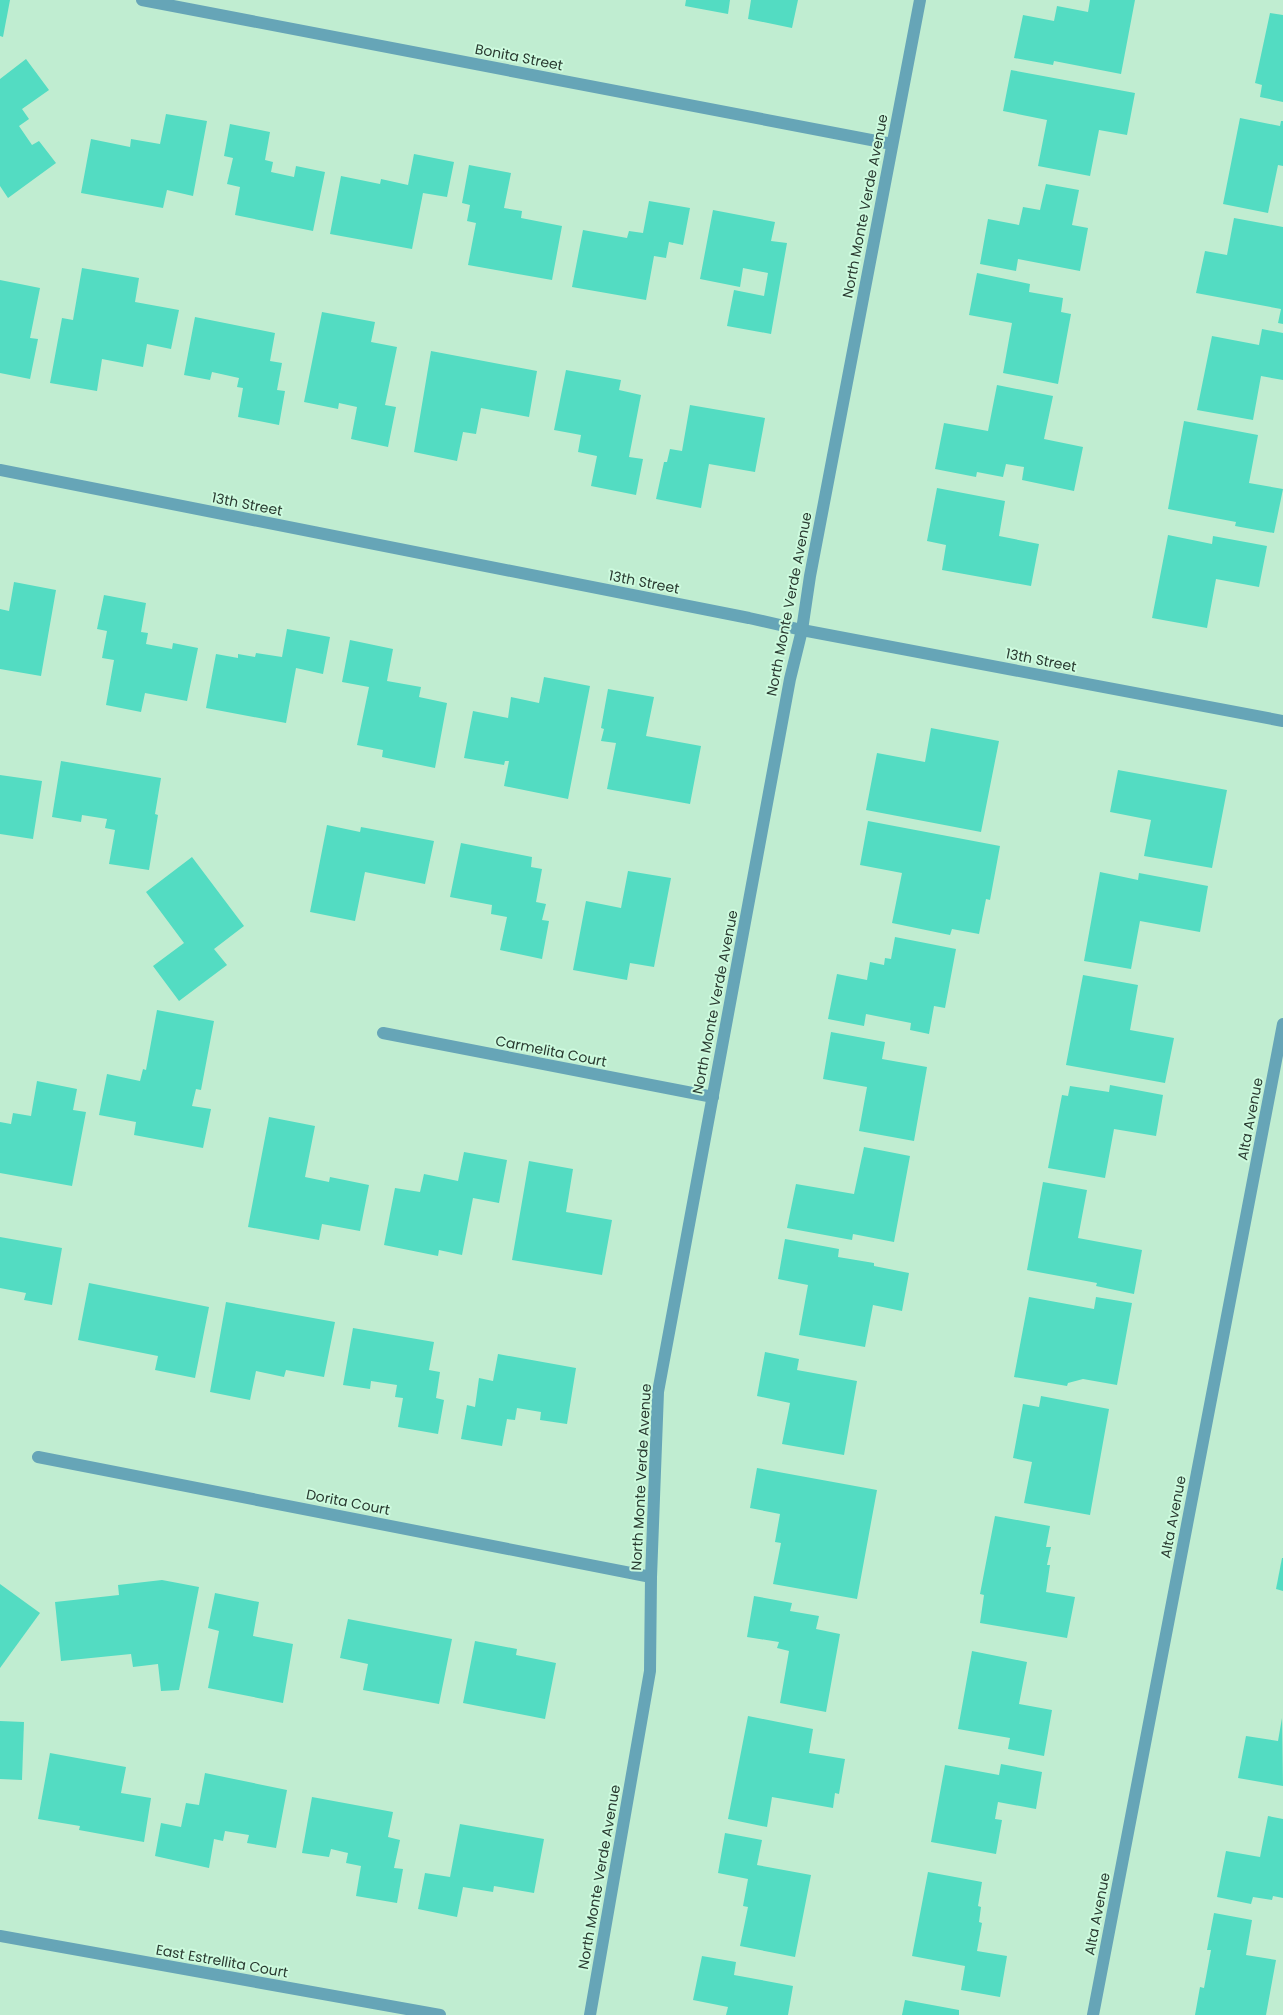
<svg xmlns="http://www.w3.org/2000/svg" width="1283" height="2015" font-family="Poppins,sans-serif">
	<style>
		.building { fill: #53dcc2 }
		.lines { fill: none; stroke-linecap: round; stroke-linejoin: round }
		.street { stroke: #66a5b7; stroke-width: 12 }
		.labels { text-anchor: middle; stroke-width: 4; stroke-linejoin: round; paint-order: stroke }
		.street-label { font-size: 14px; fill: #293a30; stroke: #cdfade }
	</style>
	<rect width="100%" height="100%" fill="#c0edd1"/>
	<g class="building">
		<polygon points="0,0 10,0 3,37 0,36"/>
		<polygon points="686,0 730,0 728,14 685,6"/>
		<polygon points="751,0 798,0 792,28 748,19"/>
		<polygon points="1090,0 1135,0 1121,74 1054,61 1053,65 1014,58 1023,15 1054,21 1057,6 1088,12"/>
		<polygon points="1270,13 1283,15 1283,102 1260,97 1262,85 1255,83"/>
		<polygon points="26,59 49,90 22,109 29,119 19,126 32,145 39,141 56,163 8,198 0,186 0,79"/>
		<polygon points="1011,70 1135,93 1127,135 1099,130 1090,176 1038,166 1047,120 1003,111"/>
		<polygon points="166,114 207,121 193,196 167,190 163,208 81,193 91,139 130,147 131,139 160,144"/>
		<polygon points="1240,118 1280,126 1281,121 1283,121 1283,166 1278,165 1268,213 1223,204"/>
		<polygon points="230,124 270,132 265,160 273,162 271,172 294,177 296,166 325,172 313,231 235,215 240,187 227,184 233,158 224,156"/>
		<polygon points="414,154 454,162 447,197 423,193 412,249 330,234 341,176 380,184 381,179 408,185"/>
		<polygon points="469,165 511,173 504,208 522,211 521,218 562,226 552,280 468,265 476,223 467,221 470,205 462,203"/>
		<polygon points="1046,184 1079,190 1072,225 1088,228 1080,271 1018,259 1016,271 980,264 988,219 1019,225 1023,207 1040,210"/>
		<polygon points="649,201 690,208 683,245 669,242 666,258 654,256 646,300 572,287 583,230 627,238 629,231 643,233"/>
		<polygon points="713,210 775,222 771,241 787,243 771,334 727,326 734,290 764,296 768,273 743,268 740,287 700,279"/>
		<polygon points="1234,218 1283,227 1283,324 1278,323 1281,309 1196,293 1205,251 1227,255"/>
		<polygon points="82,268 139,278 135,302 179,310 171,349 147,344 143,367 102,359 97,391 50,383 62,318 73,320"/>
		<polygon points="977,273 1030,284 1029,292 1063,298 1061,312 1071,314 1058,384 1003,373 1012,323 969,315"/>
		<polygon points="0,280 40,288 30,338 38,339 30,379 0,373"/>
		<polygon points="322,312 375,322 371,342 397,347 385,405 396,407 388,447 351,439 357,407 339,403 338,409 304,402"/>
		<polygon points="195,317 275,333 270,361 282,363 277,390 285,391 279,425 238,417 243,388 237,387 239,378 212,372 210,380 184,375"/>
		<polygon points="1262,329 1283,333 1283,380 1261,376 1253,420 1197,410 1212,336 1259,345"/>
		<polygon points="431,351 537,371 529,417 481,408 476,434 463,432 457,461 414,452"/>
		<polygon points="566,370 621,380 619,390 641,395 629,457 643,459 636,495 591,486 597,456 578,452 581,435 554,430"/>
		<polygon points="997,385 1053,396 1044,439 1083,447 1074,491 1022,480 1024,467 1006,464 1003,477 977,472 976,477 935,469 944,423 988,431"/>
		<polygon points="690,405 765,418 755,472 709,464 701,508 656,499 664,462 667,462 670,449 682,451"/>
		<polygon points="1184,421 1258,435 1249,483 1283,489 1274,533 1235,526 1236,522 1168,509"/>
		<polygon points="937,488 1005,501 999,536 1039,544 1031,586 942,570 946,545 927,541"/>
		<polygon points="1168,535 1212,544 1213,536 1267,546 1259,587 1216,579 1207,628 1152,618"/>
		<polygon points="14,582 56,590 41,676 0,669 0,609 9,611"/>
		<polygon points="104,595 146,603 141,632 148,633 146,644 172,649 173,643 198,648 187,701 145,693 141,712 106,705 114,660 102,658 107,631 97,629"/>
		<polygon points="287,629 330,637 323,674 296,668 286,723 206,708 216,654 238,658 238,654 255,657 256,653 282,657"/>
		<polygon points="350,640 393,649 387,681 421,687 419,697 447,703 435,768 382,757 383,750 357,745 369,687 342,682"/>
		<polygon points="544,677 590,686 568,799 504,786 509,761 505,761 504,765 464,758 473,711 508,718 511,697 539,703"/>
		<polygon points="608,689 654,697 646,736 701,746 690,804 607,789 616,743 601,741 604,729 601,728"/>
		<polygon points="931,728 999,741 981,832 866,810 877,753 925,762"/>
		<polygon points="61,761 161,778 155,814 158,815 149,870 109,864 115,830 105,828 107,819 82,815 81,822 52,817"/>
		<polygon points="1118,770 1227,790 1212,868 1144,856 1151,820 1110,812"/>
		<polygon points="0,775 42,781 33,839 0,834"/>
		<polygon points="868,821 1000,846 990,900 986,899 979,934 952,929 950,935 892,923 902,873 860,865"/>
		<polygon points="327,825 360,832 361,827 434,841 425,884 365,872 355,921 310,912"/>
		<polygon points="461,843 532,857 531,867 542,869 536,902 546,904 542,920 549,921 542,959 500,950 507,917 491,914 492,905 450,897"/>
		<polygon points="192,857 244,926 214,949 227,965 179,1001 153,966 184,943 146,892"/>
		<polygon points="628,871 671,878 654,967 630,963 627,980 573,970 586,901 621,908"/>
		<polygon points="1100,872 1138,880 1139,873 1208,886 1200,932 1140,921 1131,969 1084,961"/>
		<polygon points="895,937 956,949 945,1008 934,1006 929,1034 910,1030 911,1023 866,1014 864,1026 828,1019 837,974 867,980 870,962 884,965 885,958 891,959"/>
		<polygon points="1083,975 1138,985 1130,1030 1174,1038 1165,1083 1066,1065"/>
		<polygon points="157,1010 214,1021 201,1090 196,1089 192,1106 211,1109 203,1148 134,1135 136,1122 99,1115 107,1074 140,1081 143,1069 146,1070"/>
		<polygon points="831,1032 885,1042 882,1059 927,1067 914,1141 859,1131 867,1087 823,1079"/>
		<polygon points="37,1081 77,1089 73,1110 86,1112 72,1186 0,1173 0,1122 11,1124 13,1113 31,1116"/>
		<polygon points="1110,1085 1163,1095 1156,1136 1114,1129 1105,1178 1048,1168 1062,1095 1068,1096 1070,1086 1109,1092"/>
		<polygon points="269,1117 315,1126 305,1177 329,1182 330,1177 369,1185 360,1231 322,1224 319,1240 248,1227"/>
		<polygon points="864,1147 910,1156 894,1242 853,1234 852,1240 787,1228 796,1184 854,1194"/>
		<polygon points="464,1152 507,1160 499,1203 473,1198 462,1255 439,1250 438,1256 384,1245 395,1188 420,1192 424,1174 458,1181"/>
		<polygon points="529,1161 573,1169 566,1212 612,1220 602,1275 512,1260"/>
		<polygon points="1043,1182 1087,1190 1078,1238 1142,1250 1134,1294 1096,1286 1097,1283 1027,1270"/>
		<polygon points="0,1237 62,1248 52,1305 24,1300 26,1293 0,1288"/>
		<polygon points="785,1239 839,1249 838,1257 874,1263 874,1266 909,1273 902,1311 873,1305 865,1347 799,1335 808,1285 778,1279"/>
		<polygon points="89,1283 209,1307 195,1378 155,1370 158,1356 78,1340"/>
		<polygon points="1029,1297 1094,1309 1096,1297 1132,1303 1117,1385 1083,1379 1068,1383 1067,1386 1014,1377"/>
		<polygon points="226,1302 335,1322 324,1377 286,1370 284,1377 256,1371 250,1400 210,1392"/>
		<polygon points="353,1328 434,1342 429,1370 440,1372 436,1398 444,1400 438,1434 398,1427 403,1398 395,1397 397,1385 371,1381 370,1389 343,1385"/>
		<polygon points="765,1352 799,1359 797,1370 857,1381 844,1455 782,1444 790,1403 757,1396"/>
		<polygon points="498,1354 576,1368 567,1424 540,1420 541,1412 517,1408 515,1420 507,1419 502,1446 461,1439 467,1405 475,1407 479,1378 493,1381"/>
		<polygon points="1041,1396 1109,1409 1090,1515 1024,1503 1032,1462 1013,1458 1023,1404 1039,1407"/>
		<polygon points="757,1468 877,1490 857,1599 773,1584 781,1543 775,1542 780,1514 750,1508"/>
		<polygon points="995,1516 1050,1526 1046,1547 1051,1547 1047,1565 1050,1565 1046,1592 1075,1597 1067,1638 980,1623 984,1595 980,1594"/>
		<polygon points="1282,1558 1283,1558 1283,1591 1276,1589"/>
		<polygon points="162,1580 199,1587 179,1690 161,1691 158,1664 133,1667 131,1654 61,1661 55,1602 119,1595 118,1585"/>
		<polygon points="0,1584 40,1613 0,1668"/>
		<polygon points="215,1593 259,1602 253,1636 293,1644 283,1703 208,1688 219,1631 208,1628"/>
		<polygon points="754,1596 792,1603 790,1611 819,1616 816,1629 840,1634 826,1712 780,1703 789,1651 777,1648 779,1642 747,1637"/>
		<polygon points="348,1619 452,1639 439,1704 363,1690 368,1664 340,1658"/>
		<polygon points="475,1641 517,1649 516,1655 556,1663 545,1719 463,1703"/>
		<polygon points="972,1651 1027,1662 1019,1704 1052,1710 1044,1756 1008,1749 1010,1738 958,1729"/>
		<polygon points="748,1716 813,1729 809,1753 845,1759 839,1794 835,1793 833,1808 772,1797 767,1827 728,1819"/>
		<polygon points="1282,1718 1283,1786 1238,1778 1246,1736 1278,1741"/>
		<polygon points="0,1721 24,1722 22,1780 0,1779"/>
		<polygon points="50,1753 126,1767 121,1793 151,1798 144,1842 79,1830 80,1826 38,1819"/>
		<polygon points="1001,1764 1042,1772 1036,1809 998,1802 995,1819 1002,1820 996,1854 931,1842 945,1765 999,1775"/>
		<polygon points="205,1773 287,1790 276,1848 247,1843 249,1835 225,1831 223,1841 214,1839 209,1868 155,1856 161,1823 181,1827 186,1803 199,1805"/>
		<polygon points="312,1797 393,1812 388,1837 400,1840 394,1868 403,1869 397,1903 356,1896 361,1866 346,1863 348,1853 331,1849 329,1857 302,1853"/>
		<polygon points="1268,1816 1283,1819 1283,1898 1273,1896 1272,1900 1253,1897 1251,1904 1217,1897 1226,1851 1260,1857"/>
		<polygon points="460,1824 544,1839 534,1893 494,1886 493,1892 463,1887 457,1917 418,1909 425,1873 450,1877"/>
		<polygon points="725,1833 762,1840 757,1865 811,1875 795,1957 740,1946 748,1907 743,1906 748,1879 718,1873"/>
		<polygon points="928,1872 982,1882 978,1906 981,1907 979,1922 982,1923 977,1951 1007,1956 1000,1997 961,1990 965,1966 912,1956"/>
		<polygon points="1214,1913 1252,1920 1246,1955 1276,1960 1266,2015 1195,2015 1200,1987 1204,1988 1211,1950 1207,1950"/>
		<polygon points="702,1956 736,1962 734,1975 793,1986 788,2015 726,2015 728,2007 693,2000"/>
		<polygon points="905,2000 959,2010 959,2015 902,2015"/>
	</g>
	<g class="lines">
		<g class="street">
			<polyline points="142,0 892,144"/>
			<polyline points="0,470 749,618 802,630 1283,721"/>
			<polyline points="383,1033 713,1097"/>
			<polyline points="38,1457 651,1577"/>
			<polyline points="0,1936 440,2015"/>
			<polyline points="590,2015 650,1671 651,1577 658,1392 790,679 802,630 810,576 920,0"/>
			<polyline points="1093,2015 1283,1024"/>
		</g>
	</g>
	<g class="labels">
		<g class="street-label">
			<text transform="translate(519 57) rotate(11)" y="5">Bonita Street</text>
			<text transform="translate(865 206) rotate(-79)" y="5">North Monte Verde Avenue</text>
			<text transform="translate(247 504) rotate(11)" y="5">13th Street</text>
			<text transform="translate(644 582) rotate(11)" y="5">13th Street</text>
			<text transform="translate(789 604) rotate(-79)" y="5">North Monte Verde Avenue</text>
			<text transform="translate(1041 660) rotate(11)" y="5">13th Street</text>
			<text transform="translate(715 1002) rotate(-79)" y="5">North Monte Verde Avenue</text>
			<text transform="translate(551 1051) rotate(11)" y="5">Carmelita Court</text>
			<text transform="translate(1250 1119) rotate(-79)" y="5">Alta Avenue</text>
			<text transform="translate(641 1477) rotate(-87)" y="5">North Monte Verde Avenue</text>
			<text transform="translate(348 1502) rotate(11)" y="5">Dorita Court</text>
			<text transform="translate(1173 1517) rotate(-79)" y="5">Alta Avenue</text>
			<text transform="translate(599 1877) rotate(-80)" y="5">North Monte Verde Avenue</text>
			<text transform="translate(1097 1914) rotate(-79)" y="5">Alta Avenue</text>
			<text transform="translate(222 1961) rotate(10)" y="5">East Estrellita Court</text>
		</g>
	</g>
</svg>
